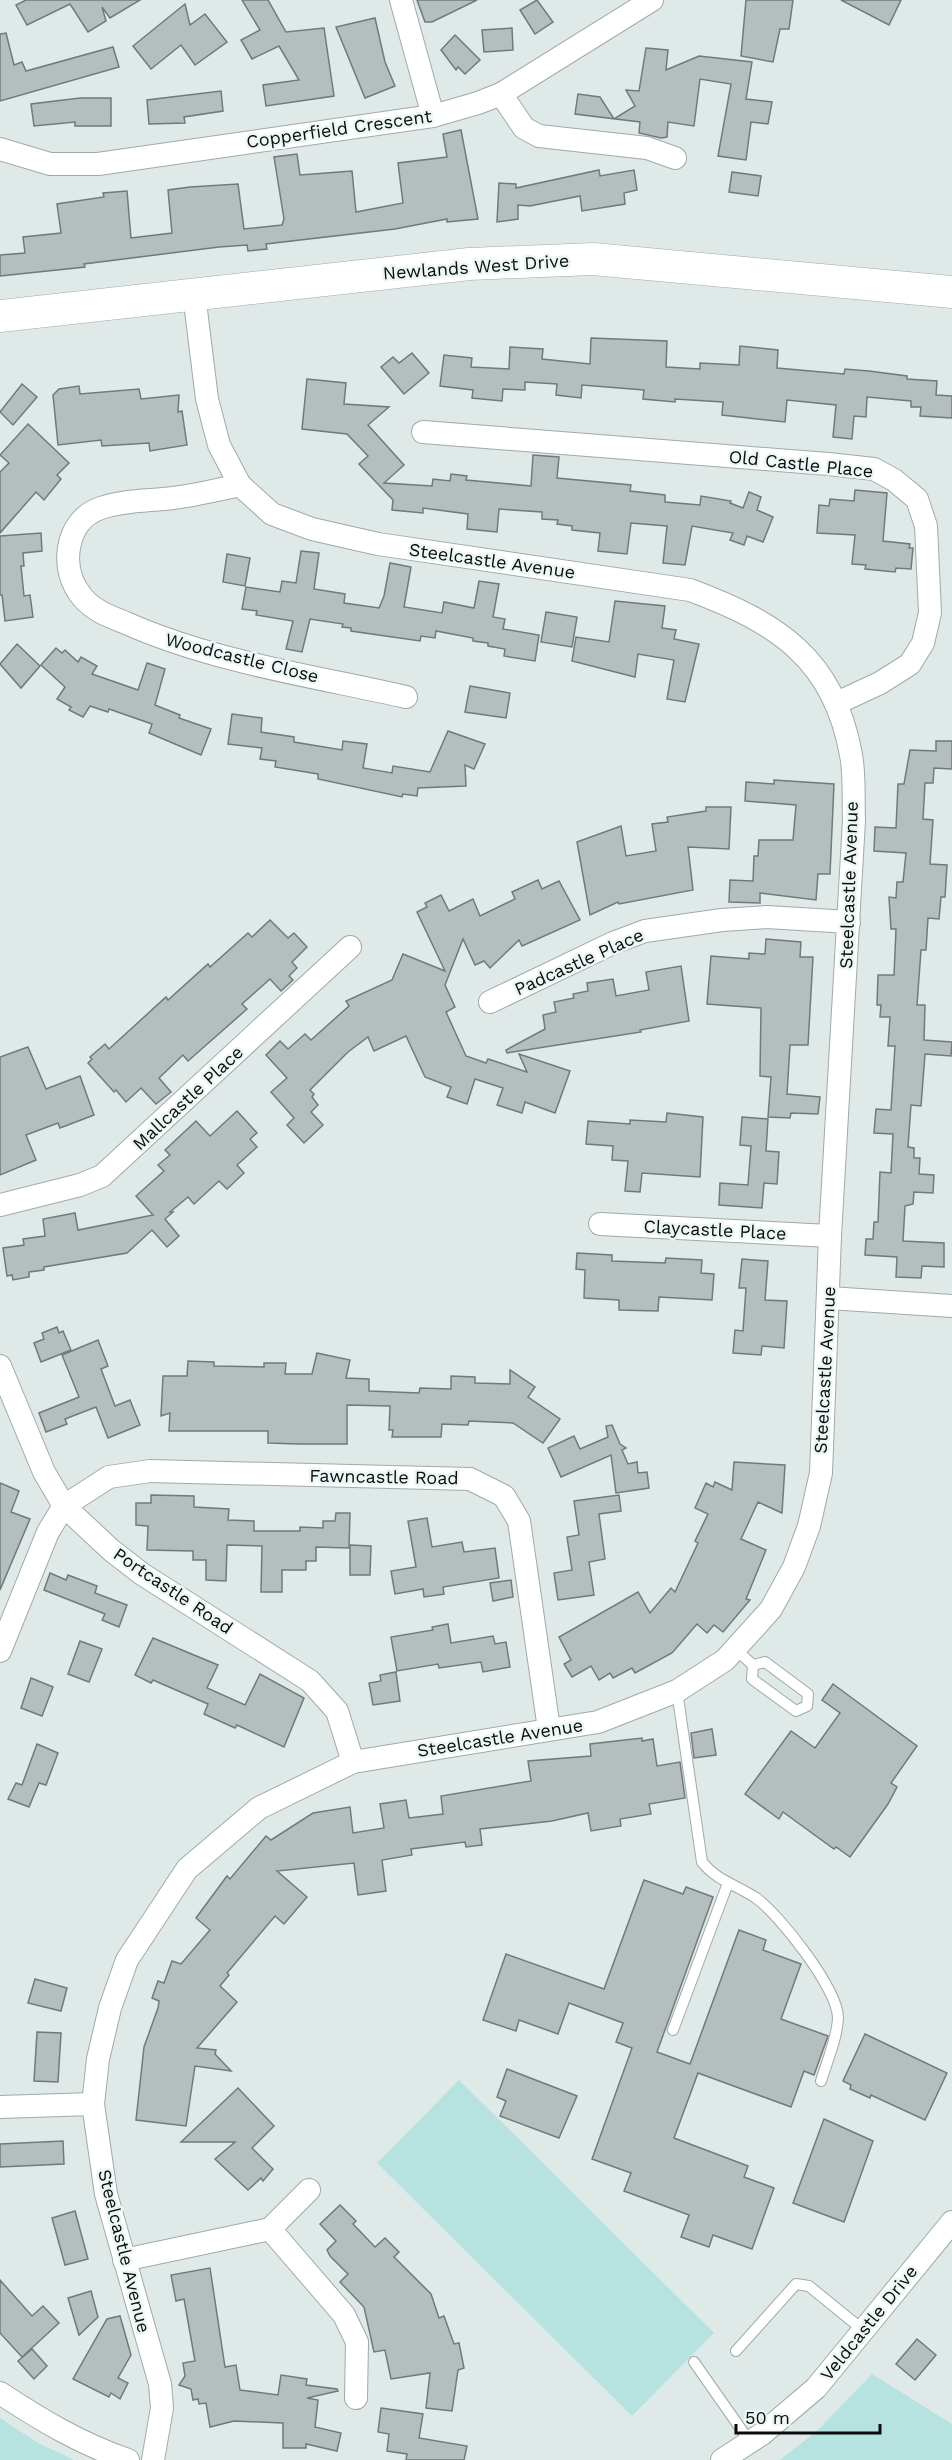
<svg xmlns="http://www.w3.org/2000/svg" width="952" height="2460" font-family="'Work Sans',sans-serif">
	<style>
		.green { fill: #b6e3e0 }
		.building { fill: #b5bebe; stroke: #717a79; stroke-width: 1.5 }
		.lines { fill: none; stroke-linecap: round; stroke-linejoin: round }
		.lane-casing { stroke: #a0aaa9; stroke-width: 12 }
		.street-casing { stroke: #a0aaa9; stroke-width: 24 }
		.secondary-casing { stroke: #a0aaa9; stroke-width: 33 }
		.lane { stroke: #fff; stroke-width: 10 }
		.street { stroke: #fff; stroke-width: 22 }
		.secondary { stroke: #fff; stroke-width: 32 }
		.labels { text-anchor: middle; stroke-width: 5; stroke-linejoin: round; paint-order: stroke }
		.street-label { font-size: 18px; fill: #0a0d0d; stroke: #ecf6f5 }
	</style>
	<rect width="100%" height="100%" fill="#dfe9e8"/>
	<g class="green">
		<polygon points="459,2080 714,2333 632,2416 377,2163"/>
		<polygon points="872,2374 952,2424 952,2460 780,2460 817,2431"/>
		<polygon points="0,2418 38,2443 74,2460 0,2460"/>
	</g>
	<g class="building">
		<polygon points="26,0 140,0 110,18 102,7 106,21 88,32 70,4 27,25 16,5"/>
		<polygon points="242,0 268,0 286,32 324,28 334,96 266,106 263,85 299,80 279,46 252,59 241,40 260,30"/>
		<polygon points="417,0 477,0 432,22 425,22"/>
		<polygon points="537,0 553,22 535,34 520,10"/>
		<polygon points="746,0 793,0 789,29 780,29 773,62 741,56"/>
		<polygon points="841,0 901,0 889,25"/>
		<polygon points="185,4 190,25 205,14 227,42 195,65 181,45 151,69 133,46"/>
		<polygon points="375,18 385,62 395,86 365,98 336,27"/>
		<polygon points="512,28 513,50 484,52 482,30"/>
		<polygon points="6,33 14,65 22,62 26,71 113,47 119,67 0,101 0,34"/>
		<polygon points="455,35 480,60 465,74 458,67 456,70 441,50"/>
		<polygon points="646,48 668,50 666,70 699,56 752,62 746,99 772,102 768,124 751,122 746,160 718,156 731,84 700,79 694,126 668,122 667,137 661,138 639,133 640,122 575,114 578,94 600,97 614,119 635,106 626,90 639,91"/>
		<polygon points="221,91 223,111 184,117 185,123 149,124 147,100"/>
		<polygon points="80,98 111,98 111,126 75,126 75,122 34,126 31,104"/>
		<polygon points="461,130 478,219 447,222 447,219 395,229 266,244 267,249 248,251 247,245 219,247 84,264 85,267 0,276 0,255 25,253 23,237 61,233 57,204 104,197 103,193 127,191 131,238 172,233 168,190 190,187 238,184 244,229 282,225 284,219 274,157 297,154 300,175 352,171 356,212 403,203 398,163 447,157 443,134"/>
		<polygon points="599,170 600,176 634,170 637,190 624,193 625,204 582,211 580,196 530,206 518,205 518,219 497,222 499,183 516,184 516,188"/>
		<polygon points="732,172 761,176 758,196 729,192"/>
		<polygon points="591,338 667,341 666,367 700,369 700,363 739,365 740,346 778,350 777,368 844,374 845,369 869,371 907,376 907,379 937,381 936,395 952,396 952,418 920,416 921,407 911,407 911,401 867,397 866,417 854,416 852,439 833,437 836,405 787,400 785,422 722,415 723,402 675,399 675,402 643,399 644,390 582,385 581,398 556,395 557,384 525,382 525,390 503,389 502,401 472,398 473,390 440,386 444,355 472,358 471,367 509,369 510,347 543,349 542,359 590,364"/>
		<polygon points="412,353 429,373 404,394 381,367 393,357 399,363"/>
		<polygon points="307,379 346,383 344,404 389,407 368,425 404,465 384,483 432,486 433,479 450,481 451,474 467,476 466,480 531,486 533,455 559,457 557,478 631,485 630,491 665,495 665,502 700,505 701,496 731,501 730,503 743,508 749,492 761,497 757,510 773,517 763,542 747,536 744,545 730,540 733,533 692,526 685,565 663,563 667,526 631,523 627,554 598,551 600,533 572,530 572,526 557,524 558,520 542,519 542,512 499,509 497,532 467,529 468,514 423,508 423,513 392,510 393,500 359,464 368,456 347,434 302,429"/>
		<polygon points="22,384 37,397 13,425 0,412"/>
		<polygon points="79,386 80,394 139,389 141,399 179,395 178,412 182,411 187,445 150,451 149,443 102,446 101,440 58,445 53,395 59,389"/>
		<polygon points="28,424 69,463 57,475 61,479 44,500 36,492 0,533 0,472 9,463 0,455"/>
		<polygon points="855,490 887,493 883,541 910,544 909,548 913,548 911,569 896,568 895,572 865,569 866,565 852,564 855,535 817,533 819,505 829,506 830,499 854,501"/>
		<polygon points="41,533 42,551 23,553 24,566 21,566 24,596 30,595 33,617 5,621 2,595 0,595 0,536"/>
		<polygon points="301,551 319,553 314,589 345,594 344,603 379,608 384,596 390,563 411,567 404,607 442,613 444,602 474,608 479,581 499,584 493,617 505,619 503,629 539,635 535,661 504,656 505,649 488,646 488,643 473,641 473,638 436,631 435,638 421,636 420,641 351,631 351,628 342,627 343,624 310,619 302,652 286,649 293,621 256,615 257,611 242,609 246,587 280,592 282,581 296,583"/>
		<polygon points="227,554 250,558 245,586 223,582"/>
		<polygon points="615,601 665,606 662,628 676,630 674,639 699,644 685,702 667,699 674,660 638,654 635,677 572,661 576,637 609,642"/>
		<polygon points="546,612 577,617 572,647 541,642"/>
		<polygon points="17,644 40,666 21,688 0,664"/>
		<polygon points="56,648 62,653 65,650 78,662 81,657 97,666 92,674 138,690 147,663 165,669 155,705 180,715 179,718 211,729 201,755 149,733 152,724 109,709 108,712 90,706 83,717 69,710 71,707 57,699 65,687 41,665"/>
		<polygon points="470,686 510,693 506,718 465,712"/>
		<polygon points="232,714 262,718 261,732 294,737 294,742 342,750 343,741 367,744 363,768 392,773 393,766 430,772 448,731 485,744 474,769 465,765 466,786 418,788 417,796 403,794 402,797 318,779 318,774 275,767 276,761 260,759 262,748 228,744"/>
		<polygon points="936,741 952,741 952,769 934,768 933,783 925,783 923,819 933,820 930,864 947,865 945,897 941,897 939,919 928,918 926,950 921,950 917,1005 925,1005 924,1040 952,1042 951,1056 925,1054 921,1106 911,1105 908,1147 914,1148 914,1158 920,1158 919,1174 934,1175 933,1193 914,1192 913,1204 905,1206 903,1241 944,1243 944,1267 922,1266 921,1278 896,1277 897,1257 865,1255 866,1239 873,1239 874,1222 878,1222 880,1172 891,1173 893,1134 874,1133 876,1109 891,1110 895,1046 888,1046 890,1017 880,1017 881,1005 877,1005 878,975 894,975 896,929 891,929 889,897 896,898 897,882 903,882 906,853 874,851 875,827 896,828 898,784 904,784 910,750 936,751"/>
		<polygon points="774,780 834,784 830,874 818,874 816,900 760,893 760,903 729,902 730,880 753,881 754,856 758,856 759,840 793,840 796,805 745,801 746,782 774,784"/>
		<polygon points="706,807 731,807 729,849 688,847 693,890 619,904 618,902 590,915 577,842 621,826 626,856 656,851 652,824 668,822 667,817 706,811"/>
		<polygon points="538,880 542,889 559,881 580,920 522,946 519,940 490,968 484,961 475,965 463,939 445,985 455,1007 446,1012 466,1056 486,1063 488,1059 527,1072 519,1054 570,1071 555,1113 525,1102 522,1113 497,1105 503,1088 475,1079 467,1104 447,1097 451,1087 425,1077 406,1036 374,1051 368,1037 348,1052 310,1090 314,1094 312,1097 318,1105 311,1112 323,1125 304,1143 287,1125 294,1118 271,1092 287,1078 266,1055 280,1041 288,1049 305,1034 311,1040 349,1006 346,1001 392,980 403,954 445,971 417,912 427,907 425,903 441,895 449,911 473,899 480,916 515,899 512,892"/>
		<polygon points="270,920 288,938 294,933 307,947 292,962 297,968 289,976 293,980 281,991 270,979 242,1004 247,1009 188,1061 183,1055 159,1078 171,1092 156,1104 141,1088 126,1102 116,1090 114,1092 88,1063 92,1059 90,1057 105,1044 109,1049 166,997 168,1000 208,964 210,967 248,933 252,937"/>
		<polygon points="766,939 801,942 800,957 813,957 808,1045 790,1045 787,1094 820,1097 818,1114 791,1113 790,1118 768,1117 771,1077 760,1076 761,1008 707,1004 711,956 749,959 749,953 765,954"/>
		<polygon points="681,966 689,1021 640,1030 641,1032 507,1053 506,1050 545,1029 543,1015 556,1012 554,1002 574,998 573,994 588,991 587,983 613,979 616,996 649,990 646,972"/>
		<polygon points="28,1047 46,1089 80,1076 94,1115 60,1128 58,1123 26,1135 36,1160 0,1175 0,1057"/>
		<polygon points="237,1111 257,1133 250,1139 257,1147 237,1165 244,1173 227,1189 219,1181 194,1204 188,1197 170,1212 173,1212 165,1219 179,1236 167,1247 152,1230 127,1253 44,1267 44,1270 29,1272 29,1277 13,1280 12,1275 7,1276 3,1248 24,1245 23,1239 45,1236 43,1219 75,1213 78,1230 153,1215 136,1196 164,1171 158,1165 170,1155 165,1150 196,1121 210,1136"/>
		<polygon points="667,1113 703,1117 700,1177 642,1173 640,1192 625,1191 628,1161 612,1160 613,1146 586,1144 588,1121 630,1124 630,1120 666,1122"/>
		<polygon points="742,1117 768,1119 766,1151 779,1152 777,1184 764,1183 762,1208 719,1205 720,1183 748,1185 751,1146 740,1145"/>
		<polygon points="577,1253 612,1255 612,1261 665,1263 666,1258 702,1260 701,1273 714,1274 712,1300 659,1297 658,1311 619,1310 619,1300 584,1298 585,1270 576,1269"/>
		<polygon points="742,1259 768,1261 765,1300 787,1301 784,1348 762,1346 761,1355 733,1353 735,1330 743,1331 746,1288 739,1288"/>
		<polygon points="57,1327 59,1333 63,1331 71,1350 41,1362 34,1343 44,1339 42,1333"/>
		<polygon points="98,1340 108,1366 101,1369 115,1406 130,1400 140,1425 108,1438 96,1407 65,1419 67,1424 46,1432 39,1413 79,1397 62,1355"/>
		<polygon points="317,1353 350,1360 346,1378 369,1379 369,1391 419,1393 420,1388 451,1389 451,1376 475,1377 475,1383 510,1384 510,1370 535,1387 528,1397 560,1419 543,1443 513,1423 469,1421 468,1425 442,1424 441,1437 392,1437 393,1430 389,1430 390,1406 347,1405 347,1444 298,1444 268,1443 268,1431 169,1431 170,1413 161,1416 163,1376 187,1376 188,1361 214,1362 214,1366 264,1367 264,1363 286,1363 285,1374 312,1374"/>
		<polygon points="612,1425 620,1444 626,1448 622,1450 628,1464 637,1462 638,1473 647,1472 649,1488 616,1493 611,1455 561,1477 548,1448 574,1436 580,1449 608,1437 606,1426"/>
		<polygon points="734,1462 785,1465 782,1513 758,1502 741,1539 766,1550 746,1599 750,1600 723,1632 714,1625 707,1633 697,1624 672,1653 635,1673 632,1668 613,1678 610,1673 599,1680 591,1666 572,1677 564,1664 571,1660 559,1637 638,1592 650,1613 671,1588 675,1592 698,1543 695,1541 708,1514 695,1508 706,1483 713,1487 715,1482 732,1490"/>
		<polygon points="0,1483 19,1491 11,1512 30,1519 0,1590"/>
		<polygon points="151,1495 194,1496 194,1507 229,1509 228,1520 254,1521 254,1531 300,1531 300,1527 323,1528 323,1521 335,1521 336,1513 350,1513 349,1548 316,1547 316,1561 306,1561 306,1570 282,1570 282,1592 261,1592 262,1546 227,1545 226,1581 206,1580 206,1560 193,1560 193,1551 147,1550 148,1526 136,1525 136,1503 151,1503"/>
		<polygon points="619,1495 621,1511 599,1514 605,1559 589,1562 594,1595 558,1600 554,1573 572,1570 567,1537 579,1535 574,1501"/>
		<polygon points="427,1518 432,1547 462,1542 464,1552 495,1548 499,1578 443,1587 444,1594 424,1597 423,1589 395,1594 391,1571 416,1567 408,1521"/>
		<polygon points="350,1545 371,1546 370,1575 350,1575"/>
		<polygon points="50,1573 66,1580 68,1575 97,1586 95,1593 127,1605 119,1627 102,1620 105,1614 44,1590"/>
		<polygon points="511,1580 513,1597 493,1601 490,1583"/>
		<polygon points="448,1624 451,1643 493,1636 495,1644 506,1642 510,1667 483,1672 481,1662 439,1668 438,1664 397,1671 391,1637 433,1630 432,1627"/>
		<polygon points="153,1638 218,1665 207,1688 245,1705 260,1674 304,1698 284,1747 237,1725 235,1728 204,1714 208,1704 153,1680 151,1683 135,1675"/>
		<polygon points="80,1641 102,1649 89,1682 68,1674"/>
		<polygon points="396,1672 400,1701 373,1705 369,1683 381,1681 380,1675"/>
		<polygon points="31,1678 53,1687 42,1716 21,1708"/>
		<polygon points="833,1684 917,1746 891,1783 897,1787 888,1804 850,1857 836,1847 834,1849 783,1812 779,1819 745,1794 791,1731 815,1748 840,1713 822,1700"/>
		<polygon points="712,1729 716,1755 694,1758 691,1733"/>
		<polygon points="642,1738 642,1741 653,1739 657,1766 680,1762 685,1798 649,1804 651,1814 620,1819 621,1826 591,1831 588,1813 552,1821 480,1829 482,1845 466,1847 465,1842 411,1849 412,1855 382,1860 386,1891 358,1895 354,1863 277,1871 307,1897 284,1924 275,1916 227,1973 229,1975 220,1986 237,2002 197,2048 216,2050 215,2054 231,2071 195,2066 186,2126 136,2120 144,2047 158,2008 159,2001 152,1998 158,1981 164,1983 172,1961 181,1964 210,1930 196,1918 227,1876 230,1879 266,1836 271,1840 313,1813 350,1807 353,1833 384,1828 380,1804 406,1800 409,1818 443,1814 441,1796 531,1781 528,1761 591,1756 590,1744"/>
		<polygon points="37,1744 58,1753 46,1785 39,1783 29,1807 8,1799 16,1783 22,1785"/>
		<polygon points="644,1880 683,1894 686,1887 713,1897 657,2052 690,2064 739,1930 766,1940 763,1950 801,1964 781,2019 828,2036 814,2075 804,2071 791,2107 698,2073 674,2138 748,2166 744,2177 774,2188 752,2249 713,2235 709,2247 681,2237 689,2215 624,2191 631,2173 592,2159 632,2048 616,2042 623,2023 569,2003 558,2034 519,2020 516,2031 483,2020 506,1954 604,1989"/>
		<polygon points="35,1979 67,1988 61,2011 28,2003"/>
		<polygon points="37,2032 61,2033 58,2082 34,2081"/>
		<polygon points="865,2034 947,2073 925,2120 871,2095 870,2098 850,2089 851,2085 843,2081"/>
		<polygon points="507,2069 577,2096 559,2138 500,2116 506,2101 497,2097"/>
		<polygon points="238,2088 274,2126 252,2148 273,2169 263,2181 261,2178 248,2190 215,2159 235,2142 181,2142"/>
		<polygon points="824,2119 873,2141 844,2222 793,2203"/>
		<polygon points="63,2141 64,2164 0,2167 0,2144"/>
		<polygon points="340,2205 356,2221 353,2224 375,2247 385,2238 399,2252 394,2257 431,2294 439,2318 444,2316 454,2344 459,2343 464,2368 458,2370 452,2411 426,2408 430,2373 391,2379 385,2350 374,2352 364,2307 340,2282 348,2274 330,2256 327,2250 336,2241 320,2224"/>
		<polygon points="75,2211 88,2259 65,2265 52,2218"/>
		<polygon points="210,2268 225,2367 236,2365 240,2390 278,2395 281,2375 307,2379 306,2385 337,2389 338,2391 307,2398 318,2400 315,2427 341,2433 337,2451 306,2444 306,2448 283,2448 283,2423 234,2421 210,2427 206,2403 199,2404 198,2399 193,2400 191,2389 179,2385 185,2376 183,2363 195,2361 184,2299 176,2301 171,2275"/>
		<polygon points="0,2280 32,2316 43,2306 59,2323 22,2357 0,2333"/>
		<polygon points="91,2291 98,2317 79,2335 68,2298"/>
		<polygon points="120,2316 131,2355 118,2378 128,2383 120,2399 111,2393 109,2397 73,2379 107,2319"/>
		<polygon points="917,2339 936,2355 915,2380 896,2364"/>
		<polygon points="32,2349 47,2366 34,2379 18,2361"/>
		<polygon points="381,2408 423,2414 419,2438 467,2446 464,2460 406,2460 407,2454 387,2451 389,2434 378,2432"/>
	</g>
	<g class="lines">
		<g class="lane-casing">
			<g id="lane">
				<polyline points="735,1649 753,1665 765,1662 808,1694 807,1706 796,1711 752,1679 753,1665"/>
				<path d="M677,1691L702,1862C717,1881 737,1885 756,1898C779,1914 838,1989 838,2018C837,2039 827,2061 821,2081"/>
				<polyline points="673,2030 728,1883"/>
				<polyline points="736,2351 796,2284 809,2286 863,2330"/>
				<polyline points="694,2362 750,2442"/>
			</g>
		</g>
		<g class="street-casing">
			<g id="street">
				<polyline points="401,0 433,116"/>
				<polyline points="501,94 524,128 539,136 647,148 675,158"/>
				<polyline points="0,149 50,164 98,164 433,116 478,103 501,94 652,0"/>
				<polyline points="423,432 828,464 874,469 894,480 917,499 926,526 930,613 923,643 910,664 880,683 837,703"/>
				<path d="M240,485C218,490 196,495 173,498C150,501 124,500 101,508C83,514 72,529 69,548C66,566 71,584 83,598C94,611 111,617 126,623C214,662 313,676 406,697"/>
				<polyline points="490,1002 613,943 645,931 722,920 767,917 849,922"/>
				<polyline points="0,1205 80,1185 102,1176 350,947"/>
				<polyline points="600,1224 830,1236"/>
				<polyline points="829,1298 952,1306"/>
				<polyline points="0,1366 44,1472 64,1506 111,1550 142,1574 310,1681 337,1711 353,1762"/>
				<polyline points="0,1651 48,1532 64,1506 109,1477 150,1471 470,1479 504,1496 519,1521 549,1729"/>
				<polyline points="0,2107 93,2104"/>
				<polyline points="270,2229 344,2315 357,2342 356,2398"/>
				<polyline points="124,2260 270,2229 309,2190"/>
				<path d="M0,2393C41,2420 81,2444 128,2460"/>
				<path d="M153,2460L162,2408L160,2384L106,2194L93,2104L98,2059L110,2008L127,1960L187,1869L259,1808L353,1762L598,1722L677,1691L725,1660L771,1609L794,1567L809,1526L821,1473L830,1236L854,820C853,799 855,775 851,755C834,658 776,622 690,590L378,544L312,529L272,514L240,485L219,445L207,399L194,294"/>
				<polyline points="722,2460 762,2434 816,2388 952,2222"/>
			</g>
		</g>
		<g class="secondary-casing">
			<polyline id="secondary" points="0,316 469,264 593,259 952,292"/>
		</g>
		<use href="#lane" class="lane"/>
		<use href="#street" class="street"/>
		<use href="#secondary" class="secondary"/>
	</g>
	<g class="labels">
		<g class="street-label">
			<text transform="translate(339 129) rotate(-8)" y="6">Copperfield Crescent</text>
			<text transform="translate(476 267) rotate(-4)" y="6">Newlands West Drive</text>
			<text transform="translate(801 464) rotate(6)" y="6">Old Castle Place</text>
			<text transform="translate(492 561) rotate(8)" y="6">Steelcastle Avenue</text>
			<text transform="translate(242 658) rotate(14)" y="6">Woodcastle Close</text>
			<text transform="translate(849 885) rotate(-88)" y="6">Steelcastle Avenue</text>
			<text transform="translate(579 962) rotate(-24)" y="6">Padcastle Place</text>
			<text transform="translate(188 1098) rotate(-43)" y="6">Mallcastle Place</text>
			<text transform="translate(715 1230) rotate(3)" y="6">Claycastle Place</text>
			<text transform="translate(825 1370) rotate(-87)" y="6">Steelcastle Avenue</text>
			<text transform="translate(384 1477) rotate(1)" y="6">Fawncastle Road</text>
			<text transform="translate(173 1591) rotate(34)" y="6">Portcastle Road</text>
			<text transform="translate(500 1738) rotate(-9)" y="6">Steelcastle Avenue</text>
			<text transform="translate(124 2251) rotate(76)" y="6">Steelcastle Avenue</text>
			<text transform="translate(869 2323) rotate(-51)" y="6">Veldcastle Drive</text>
		</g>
	</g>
	<path d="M736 2424v9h144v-9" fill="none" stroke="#0a0d0d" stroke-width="3"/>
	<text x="745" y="2424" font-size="18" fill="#0a0d0d" stroke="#ecf6f5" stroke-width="4.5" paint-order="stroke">50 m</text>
</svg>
